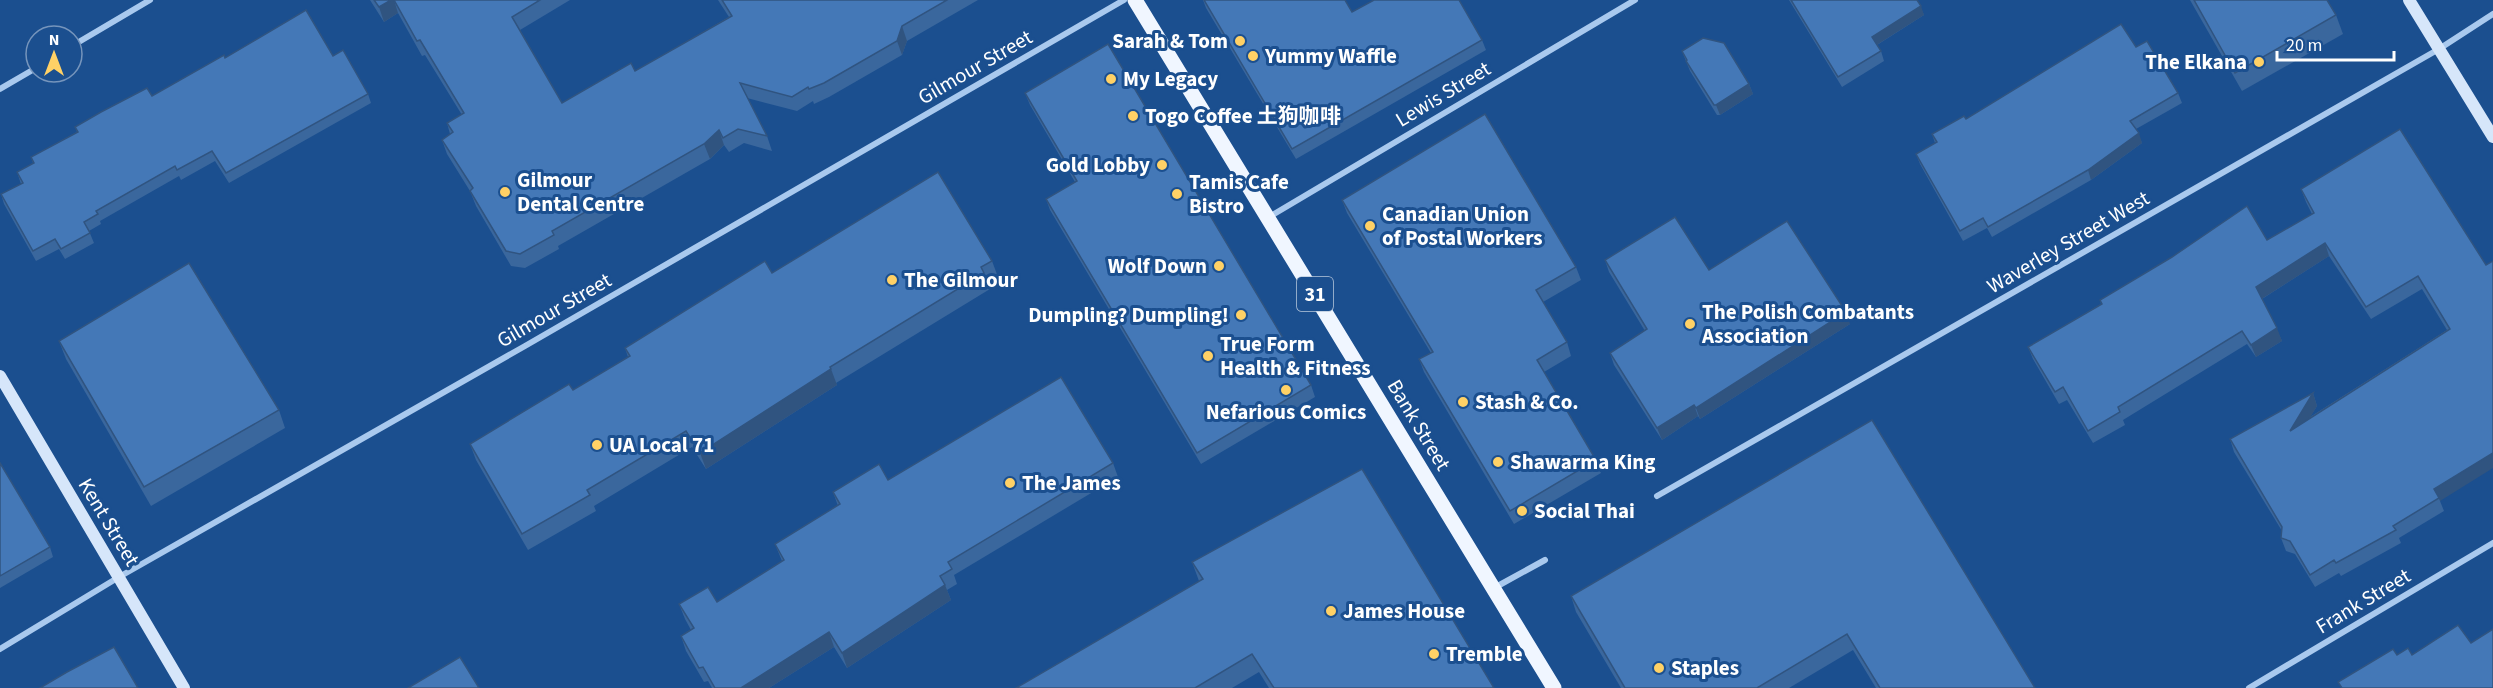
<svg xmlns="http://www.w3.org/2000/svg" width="2493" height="688" font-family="'Source Sans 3','Noto Sans SC',sans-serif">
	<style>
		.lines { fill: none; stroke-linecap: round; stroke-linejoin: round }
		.street { stroke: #a9c9ee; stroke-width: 6 }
		.secondary { stroke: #d6e6fa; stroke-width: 12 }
		.primary { stroke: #f0f6ff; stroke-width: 15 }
		.wall { fill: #3a679d }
		.shaded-wall { fill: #305480 }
		.building { fill: #4478b7; stroke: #305480; stroke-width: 1.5 }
		.poi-dot { fill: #ffd166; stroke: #1b4f8f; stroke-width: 2 }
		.labels { text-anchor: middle; stroke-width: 6; stroke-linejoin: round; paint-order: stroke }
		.shield { fill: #1b4f8f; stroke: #bbcadd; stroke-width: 1.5 }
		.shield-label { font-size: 20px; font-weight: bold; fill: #fff }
		.poi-label { font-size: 21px; font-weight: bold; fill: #fff; stroke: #1b4f8f; text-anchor: start }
		.street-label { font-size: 21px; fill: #fff; stroke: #1b4f8f }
	</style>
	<rect width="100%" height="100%" fill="#1b4f8f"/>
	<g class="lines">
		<g class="street">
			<polyline points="72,46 150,0"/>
			<polyline points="0,89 36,68"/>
			<polyline points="1269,217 1635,0"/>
			<polyline points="1657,496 2439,49 2493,14"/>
			<polyline points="1494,588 1545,560"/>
			<polyline points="0,649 119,577 525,346 1124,0"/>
			<polyline points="2249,688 2493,543"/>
		</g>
		<g class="secondary">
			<polyline points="2409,0 2493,137"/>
			<polyline points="0,376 184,688"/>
		</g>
		<polyline class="primary" points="1135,0 1554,688"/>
	</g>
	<g class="wall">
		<polygon points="370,0 570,0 520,30 562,103 635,71 729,17 718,0 978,0 907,41 902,55 829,97 814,104 813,101 797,111 747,98 767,136 772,151 744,143 729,152 724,145 710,159 558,246 559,249 525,268 511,266 476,206 470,191 447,154 442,140 450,134 447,123 462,115 425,55 422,56 398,13 384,22"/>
		<polygon points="1203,0 1345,0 1352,12 1482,40 1486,50 1296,159 1206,8"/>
		<polygon points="1789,0 1917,0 1924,15 1877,45 1881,51 1884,61 1842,87"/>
		<polygon points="2190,0 2327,0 2336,15 2343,34 2242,91"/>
		<polygon points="2136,47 2178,93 2182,103 2136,129 2142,143 2091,180 1992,237 1987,228 1963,241 1920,164 1916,154 1935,143 1932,134"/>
		<polygon points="1682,51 1749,84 1753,94 1720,115 1717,115 1690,71"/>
		<polygon points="333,56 368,94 371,103 229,183 215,161 181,180 179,176 100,221 101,224 89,231 94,243 65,259 59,249 36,261 4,204 1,194 21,184 17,172 33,163 31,157 77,132 75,127 152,96 225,58"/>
		<polygon points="1025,93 1311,385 1315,397 1201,464 1050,210 1046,199 1075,182 1030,105"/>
		<polygon points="2301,189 2486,265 2440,501 2444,511 2399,538 2401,543 2341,576 2339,573 2315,587 2295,554 2286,551 2281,538 2282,531 2234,452 2230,439 2313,393 2317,406 2310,417 2447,330 2422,289 2371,319 2329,256 2262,299 2282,341 2256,357 2247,344 2123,420 2125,425 2093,443 2067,400 2059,404 2033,359 2028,347 2101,304 2100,300 2267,240 2312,214 2306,202"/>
		<polygon points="1342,200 1576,267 1581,280 1543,302 1567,342 1571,356 1544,372 1596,460 1601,473 1514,524 1424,372 1419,359 1431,353 1347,213"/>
		<polygon points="1605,260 1709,270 1850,324 1700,419 1698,416 1662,440 1614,365 1610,353 1645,331 1609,272"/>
		<polygon points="992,261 998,277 988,283 990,289 836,383 837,385 706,469 692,447 594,506 596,511 528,550 476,460 470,444 573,390 628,357 625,348 772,273"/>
		<polygon points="59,341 279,410 285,428 151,506 66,359"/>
		<polygon points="1872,420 2035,688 1876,688 1853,650 1789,688 1621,688 1576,612 1571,596"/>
		<polygon points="0,463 50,547 53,557 0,588"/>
		<polygon points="1113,463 1118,477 954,575 957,584 947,590 951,600 847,668 834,647 769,688 712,688 708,681 704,682 686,651 681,636 691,630 685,619 679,604 717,602 782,561 775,544 838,506 833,492 888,480"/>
		<polygon points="1192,562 1494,688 1269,688 1259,672 1232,688 1016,688 1199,581"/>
	</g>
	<g class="shaded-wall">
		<polygon points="391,0 394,0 398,13 384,22 379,7"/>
		<polygon points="1921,6 1924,15 1875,46 1872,37"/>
		<polygon points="902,26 907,41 902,55 897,41"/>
		<polygon points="1749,84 1753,94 1720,115 1716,105"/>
		<polygon points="719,130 724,145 710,159 704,144"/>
		<polygon points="2139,133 2142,143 2091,180 2088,170"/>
		<polygon points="2325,243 2329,256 2260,300 2256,287"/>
		<polygon points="1846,312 1850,324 1700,419 1696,408"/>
		<polygon points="2277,328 2282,341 2256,357 2251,345"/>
		<polygon points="831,369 837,385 706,469 700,453"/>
		<polygon points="2313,393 2317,406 2295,443 2290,431"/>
		<polygon points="1694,405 1698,416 1662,440 1657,428"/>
		<polygon points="2493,453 2493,468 2440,501 2434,489"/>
		<polygon points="945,585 951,600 847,668 842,653"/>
		<polygon points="829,632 834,647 769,688 741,688"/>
	</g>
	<g class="building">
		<polygon points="374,0 391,0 379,7"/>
		<polygon points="394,0 540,0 512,17 562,103 631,63 635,71 732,16 722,0 947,0 902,26 897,41 824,83 809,89 808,87 792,97 740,83 767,136 738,129 723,138 719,130 704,144 552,231 554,235 520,254 506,251 470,191 473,188 442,140 453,132 447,123 464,113 420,40 417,41"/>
		<polygon points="1204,0 1345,0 1352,12 1374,0 1459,0 1482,40 1292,149"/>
		<polygon points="1791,0 1917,0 1921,6 1872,37 1881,51 1838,77"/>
		<polygon points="2194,0 2327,0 2336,15 2235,73"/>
		<polygon points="306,10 333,56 343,50 368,94 226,173 212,151 177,170 175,166 96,211 98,214 84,222 90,233 61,249 55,239 33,251 1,194 23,183 17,172 34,163 31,157 78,132 75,127 101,112 147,88 152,96 224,55 225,58"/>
		<polygon points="2121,24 2136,47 2147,41 2178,93 2130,121 2139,133 2088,170 1988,227 1983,218 1960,231 1916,154 1937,142 1932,134 1964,116 1966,119"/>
		<polygon points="1703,38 1724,43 1749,84 1716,105 1714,105 1686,61 1687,60 1682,51"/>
		<polygon points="1108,44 1311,385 1197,453 1046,199 1077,181 1025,93"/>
		<polygon points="1485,114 1576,267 1536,290 1567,342 1537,360 1596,460 1510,511 1419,359 1433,352 1342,200"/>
		<polygon points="2400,129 2486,265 2493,261 2493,453 2434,489 2439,498 2393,526 2396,530 2336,563 2334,560 2310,575 2290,541 2281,538 2282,527 2230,439 2313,393 2290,431 2450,329 2418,276 2366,307 2325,243 2256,287 2277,328 2251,345 2242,331 2118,407 2120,412 2088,431 2063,387 2055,392 2028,347 2102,304 2100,300 2172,257 2247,206 2267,240 2314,213 2301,189"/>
		<polygon points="938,172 992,261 981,267 984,273 830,367 831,369 700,453 686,431 587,490 590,495 522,534 470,444 569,384 573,390 630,356 625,348 765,261 772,273"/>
		<polygon points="1675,217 1709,270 1787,221 1846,312 1696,408 1694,405 1657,428 1610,353 1647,329 1605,260"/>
		<polygon points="189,263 279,410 144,487 59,341"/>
		<polygon points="1061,377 1113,463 948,562 952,569 940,576 945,585 842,653 829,632 741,688 715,688 703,667 699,668 681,636 694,628 679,604 708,587 717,602 784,560 775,544 840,504 833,492 879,464 888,480"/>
		<polygon points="1872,420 2035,688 1880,688 1847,634 1757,688 1625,688 1571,596"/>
		<polygon points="0,463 50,547 0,576"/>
		<polygon points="1362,469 1494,688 1274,688 1252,654 1195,688 1016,688 1203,579 1192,562"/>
		<polygon points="2458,625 2471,643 2493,629 2493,688 2342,688 2338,682 2393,649 2397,655 2408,648 2412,655"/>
		<polygon points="114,647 138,688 40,688 67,672"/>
		<polygon points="460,657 479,688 408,688"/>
	</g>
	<g class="poi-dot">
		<circle cx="1240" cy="41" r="6"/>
		<circle cx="1253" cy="56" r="6"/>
		<circle cx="2259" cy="62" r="6"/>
		<circle cx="1111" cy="79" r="6"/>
		<circle cx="1133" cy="116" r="6"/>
		<circle cx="1162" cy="165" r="6"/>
		<circle cx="505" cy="192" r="6"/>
		<circle cx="1177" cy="194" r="6"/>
		<circle cx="1370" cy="226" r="6"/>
		<circle cx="1219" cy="266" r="6"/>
		<circle cx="892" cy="280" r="6"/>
		<circle cx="1241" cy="315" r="6"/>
		<circle cx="1690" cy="324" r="6"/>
		<circle cx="1208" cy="356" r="6"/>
		<circle cx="1286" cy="390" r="6"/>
		<circle cx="1463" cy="402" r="6"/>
		<circle cx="597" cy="445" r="6"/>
		<circle cx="1498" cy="462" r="6"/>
		<circle cx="1010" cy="483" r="6"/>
		<circle cx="1522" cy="511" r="6"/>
		<circle cx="1331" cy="611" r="6"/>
		<circle cx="1434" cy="654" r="6"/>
		<circle cx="1659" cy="668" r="6"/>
	</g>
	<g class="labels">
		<rect class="shield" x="1297" y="277" width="36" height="34" rx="4.5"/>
		<g class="shield-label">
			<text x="1315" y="301">31</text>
		</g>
		<g class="poi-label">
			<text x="1228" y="48" text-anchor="end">Sarah &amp; Tom</text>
			<text x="1265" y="63">Yummy Waffle</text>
			<text x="2247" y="69" text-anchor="end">The Elkana</text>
			<text x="1123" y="86">My Legacy</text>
			<text x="1145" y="123">Togo Coffee 土狗咖啡</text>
			<text x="1150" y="172" text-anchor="end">Gold Lobby</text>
			<text x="517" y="187">Gilmour<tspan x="517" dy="24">Dental Centre</tspan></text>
			<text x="1189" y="189">Tamis Cafe<tspan x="1189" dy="24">Bistro</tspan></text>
			<text x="1382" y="221">Canadian Union<tspan x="1382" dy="24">of Postal Workers</tspan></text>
			<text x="1207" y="273" text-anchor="end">Wolf Down</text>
			<text x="904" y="287">The Gilmour</text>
			<text x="1702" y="319">The Polish Combatants<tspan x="1702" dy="24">Association</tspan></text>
			<text x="1229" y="322" text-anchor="end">Dumpling? Dumpling!</text>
			<text x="1220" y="351">True Form<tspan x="1220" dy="24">Health &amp; Fitness</tspan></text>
			<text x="1475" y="409">Stash &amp; Co.</text>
			<text x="1286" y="419" text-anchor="middle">Nefarious Comics</text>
			<text x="609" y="452">UA Local 71</text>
			<text x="1510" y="469">Shawarma King</text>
			<text x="1022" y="490">The James</text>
			<text x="1534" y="518">Social Thai</text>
			<text x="1343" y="618">James House</text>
			<text x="1446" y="661">Tremble</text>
			<text x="1671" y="675">Staples</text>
		</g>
		<g class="street-label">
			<text transform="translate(975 67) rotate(-30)" y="7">Gilmour Street</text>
			<text transform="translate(1443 94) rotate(-31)" y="7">Lewis Street</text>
			<text transform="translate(2068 242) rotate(-30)" y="7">Waverley Street West</text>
			<text transform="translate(554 310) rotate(-30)" y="7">Gilmour Street</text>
			<text transform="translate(1419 425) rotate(59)" y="7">Bank Street</text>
			<text transform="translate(109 522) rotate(59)" y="7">Kent Street</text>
			<text transform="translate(2363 601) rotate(-31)" y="7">Frank Street</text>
		</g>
	</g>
	<g transform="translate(54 54)"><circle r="28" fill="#1b4f8f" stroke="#7695bc" stroke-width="1.5"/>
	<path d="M0-4.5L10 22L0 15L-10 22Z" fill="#ffd166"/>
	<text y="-9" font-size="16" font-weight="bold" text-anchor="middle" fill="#ffffff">N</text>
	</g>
	<path d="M2277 51v9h117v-9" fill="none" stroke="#ffffff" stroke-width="3"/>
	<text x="2286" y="51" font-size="18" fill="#ffffff" stroke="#1b4f8f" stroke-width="4.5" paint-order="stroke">20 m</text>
</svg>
